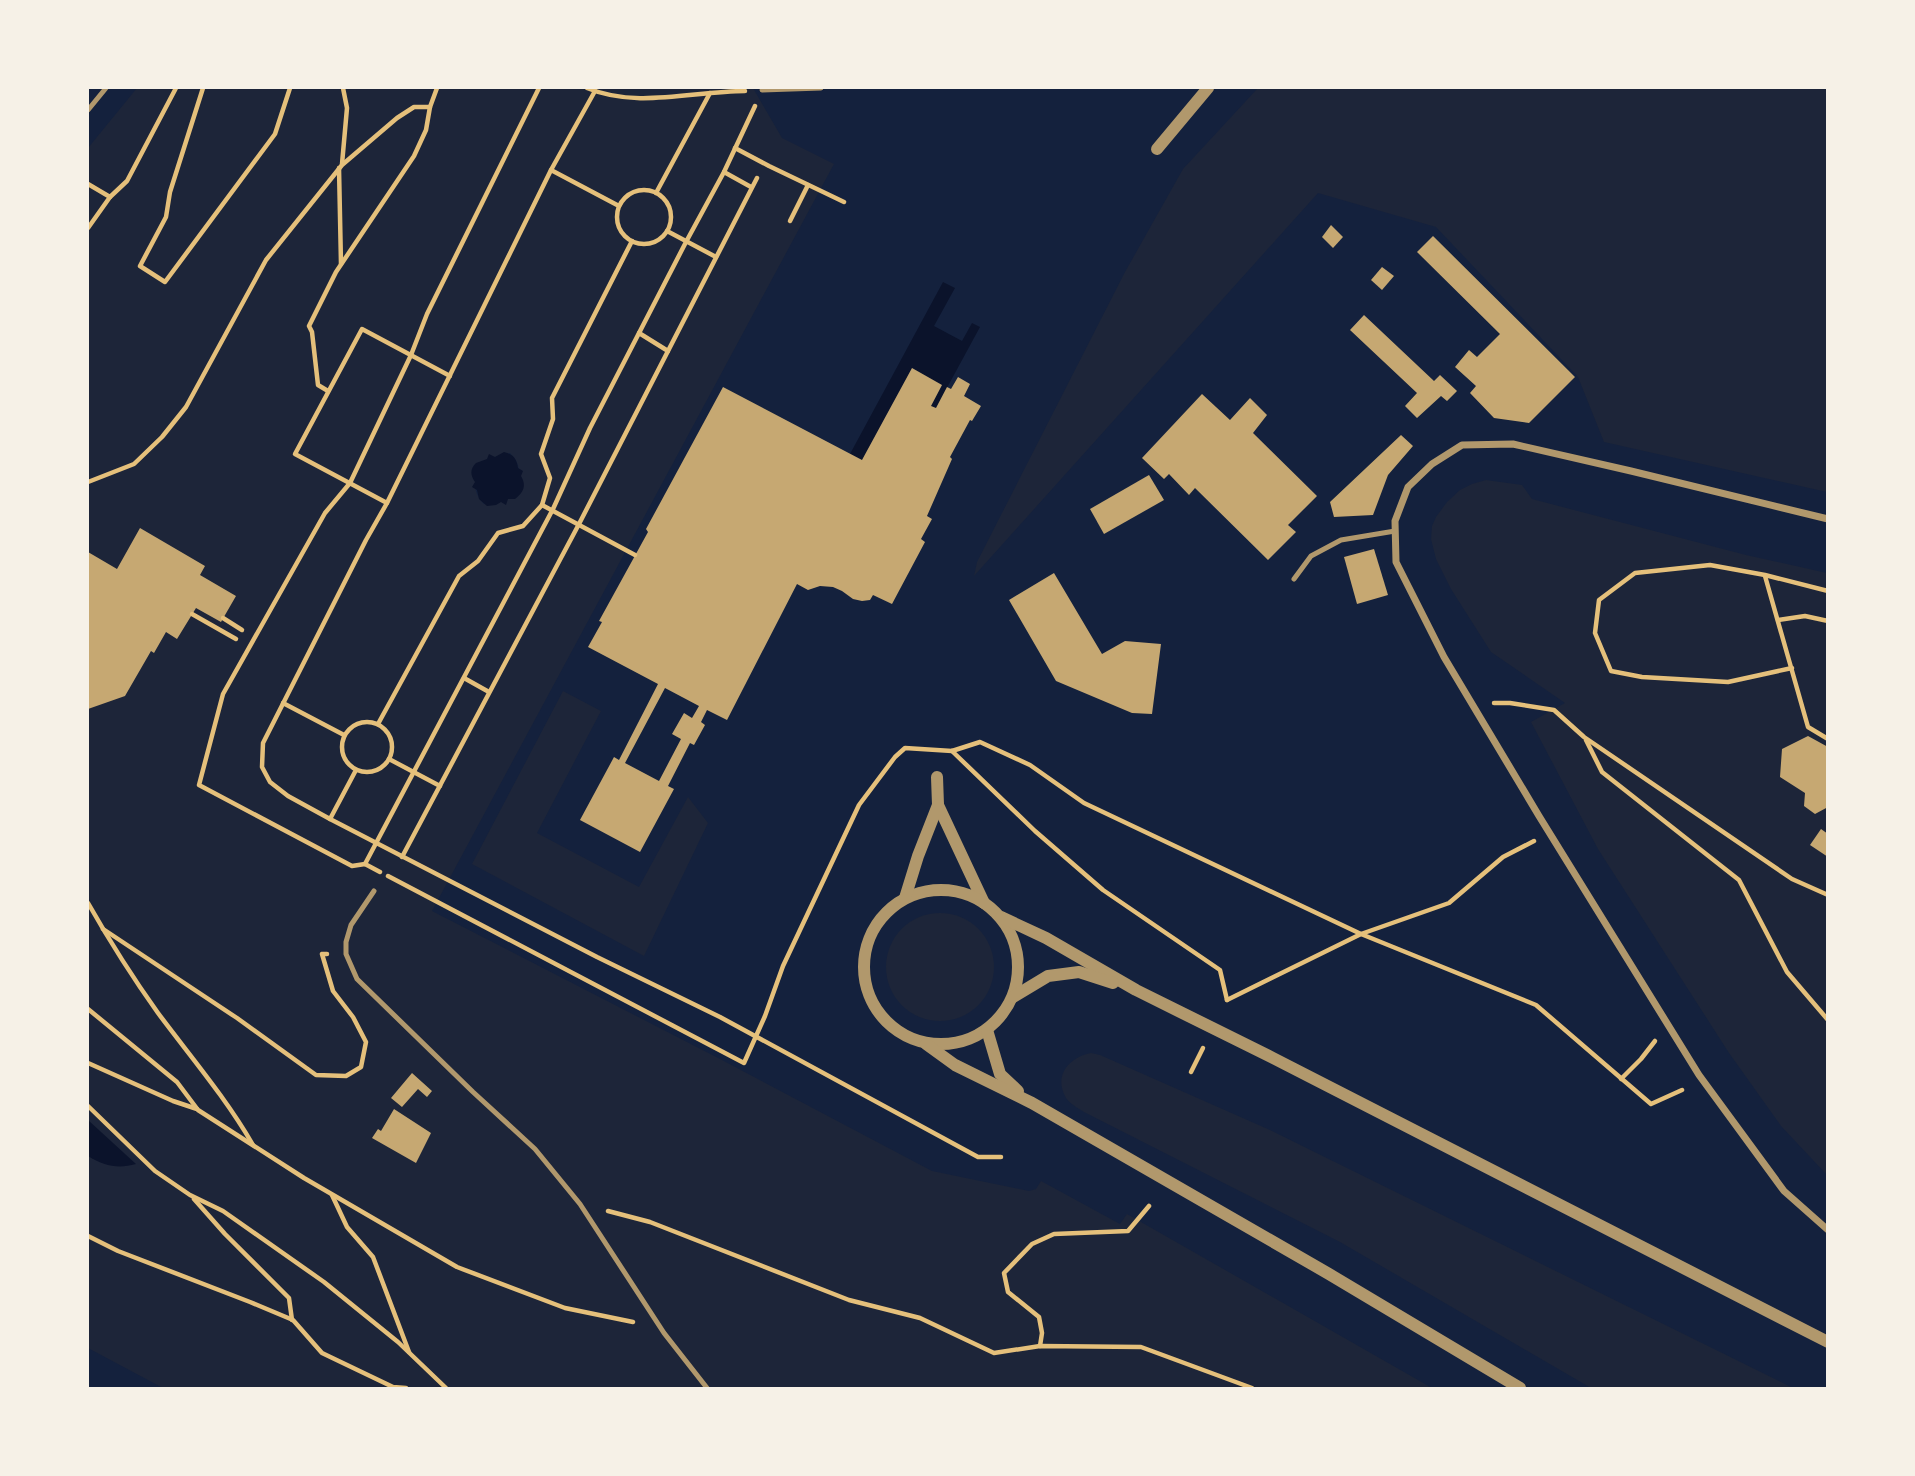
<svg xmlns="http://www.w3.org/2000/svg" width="1915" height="1476" font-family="'Exo 2',sans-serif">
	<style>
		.green { fill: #1d2539; fill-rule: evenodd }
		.water { fill: #0b132b }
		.building { fill: #c6a872; fill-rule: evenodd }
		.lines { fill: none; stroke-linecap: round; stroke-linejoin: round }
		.path { stroke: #e5c07b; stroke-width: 4.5 }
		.service { stroke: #b1986c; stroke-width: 5 }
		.minor { stroke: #b1986c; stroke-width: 7 }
		.tertiary { stroke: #b1986c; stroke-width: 12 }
	</style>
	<rect width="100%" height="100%" fill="#14213d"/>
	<g class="green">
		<path d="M137,88H753L782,138L834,164L432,911L722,1060L932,1171L1029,1191L1036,1189L1041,1181L1120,1224L1127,1214L1432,1388H163L88,1348V148ZM510,453C518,460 518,467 521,476L508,499L484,504C468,488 478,476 487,459Z"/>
		<polygon points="1258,88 1827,88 1827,492 1604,442 1578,377 1436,227 1318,193 974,576 977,562 1125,272 1183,169"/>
		<polygon points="1486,480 1522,485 1532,499 1746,555 1827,573 1827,1175 1781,1126 1729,1053 1598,849 1531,722 1565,703 1491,652 1451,589 1436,559 1431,539 1432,526 1436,517 1447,502 1460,490 1472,484"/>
		<polygon points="563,691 601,711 537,833 639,887 688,797 708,823 644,956 472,864"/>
		<circle cx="940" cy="967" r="54"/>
		<path d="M1091,1053L1100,1055L1270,1130L1793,1388H1591L1340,1242L1084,1112C1078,1108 1070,1104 1066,1098C1053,1076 1069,1057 1091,1053Z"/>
	</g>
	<g class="water">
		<polygon points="943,282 955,288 934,326 962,341 972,323 980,327 936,408 931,406 942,385 912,368 862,460 850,454"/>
		<path d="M504,452C513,454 517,459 518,468L523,471L521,476C527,486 523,493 515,499H508L506,505L501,502L496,505L487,506L479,499L477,490L472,487L475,482C470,475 470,469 476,463L487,459L489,454L495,457Z"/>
		<path d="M88,1120L136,1164C118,1169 104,1166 88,1156Z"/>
	</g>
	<g class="building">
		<polygon points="1331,225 1343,237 1333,248 1322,237"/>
		<polygon points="1433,236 1575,377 1529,423 1494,418 1470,393 1476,386 1455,367 1469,350 1477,357 1500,334 1417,252"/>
		<polygon points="1382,267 1394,276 1382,290 1371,280"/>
		<polygon points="1364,315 1434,381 1440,375 1457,391 1447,401 1441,396 1417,418 1405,406 1417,393 1350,330"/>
		<path d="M912,368L942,385L931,406L936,408L947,387L951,389L958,377L970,384L964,396L981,406L972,421L970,420L950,457L952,459L927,516L932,519L921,539L925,542L892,604L873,595L870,600L862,601L853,599L842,591L833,587L820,586L808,590L797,584L727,720L707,710L701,722L705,725L694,745L690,743L668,786L674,789L640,852L580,820L614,757L619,760L658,684L588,647L602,622L599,621L648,532L646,529L723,387L862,460ZM665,688L699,706L692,718L684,713L672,734L681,739L659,781L625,763Z"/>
		<polygon points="1202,394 1230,420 1250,398 1267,415 1253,433 1317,496 1288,525 1296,532 1268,560 1195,488 1189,495 1169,474 1164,479 1142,458"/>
		<polygon points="1401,435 1413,446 1388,475 1373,515 1334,517 1330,502"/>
		<polygon points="1149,475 1164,500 1104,534 1090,509"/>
		<polygon points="140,528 205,566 200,575 236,596 221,622 196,608 177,639 166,632 154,653 151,651 125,696 88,709 88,552 117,569"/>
		<polygon points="1374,549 1388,595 1357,604 1344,557"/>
		<polygon points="1054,573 1102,654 1125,641 1161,644 1152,714 1132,713 1056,681 1009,600"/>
		<polygon points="1808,736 1828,747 1828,807 1815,814 1804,806 1805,793 1780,777 1782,749"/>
		<polygon points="1821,829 1828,834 1828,857 1810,845"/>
		<polygon points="412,1073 432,1091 427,1097 418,1089 402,1107 391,1098"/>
		<polygon points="394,1109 431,1133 416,1163 372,1138 378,1129 381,1131"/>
	</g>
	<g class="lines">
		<g class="path">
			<polyline points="203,88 170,192 166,217 140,266 165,282 275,134 290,88"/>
			<path d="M587,88C637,109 693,91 745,91"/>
			<polyline points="595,91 551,170 387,503 366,540 263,743 262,767 270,782 288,796 330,819 597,957 720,1017 978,1157 1001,1157"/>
			<polyline points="430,107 437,88"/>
			<polyline points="735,148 769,166 844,202"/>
			<polyline points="342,164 347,108 343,88"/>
			<polyline points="339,168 341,264"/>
			<polyline points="551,170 619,206"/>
			<polyline points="724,172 751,187"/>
			<polyline points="88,184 110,197 127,181 176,88"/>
			<circle cx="644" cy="217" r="27"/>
			<polyline points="656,193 710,93"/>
			<polyline points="790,221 808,185"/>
			<polyline points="88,228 110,197"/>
			<polyline points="667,231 716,257"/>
			<polyline points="639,333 668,351"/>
			<polyline points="88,482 134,464 162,437 186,407 266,260 342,165 397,118 414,107 430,107 426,130 414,156 336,272 309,326 312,332 318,385 328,391"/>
			<polyline points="387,503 295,454 362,329 450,376"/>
			<polyline points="542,505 635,555"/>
			<polyline points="1765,576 1808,727 1828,739"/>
			<polyline points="192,614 236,639"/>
			<polyline points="223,618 242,630"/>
			<polyline points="1778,620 1805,616 1828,621"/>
			<polyline points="1792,668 1728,682 1642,677 1611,671 1595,633 1599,600 1635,573 1710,565 1765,575 1828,591"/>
			<polyline points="464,678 489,692"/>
			<polyline points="283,703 344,735"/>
			<polyline points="1494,703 1510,703 1554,710 1584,737 1792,879 1828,895"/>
			<circle cx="367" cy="747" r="25"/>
			<polyline points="378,724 459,576 478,561 498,533 523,526 542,505 550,478 541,454 553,419 552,398 632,241"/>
			<polyline points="1586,740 1602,772 1739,880 1787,972 1828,1020"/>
			<polyline points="952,751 1035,831 1103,890 1220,970 1227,1000"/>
			<polyline points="389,759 440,786"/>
			<polyline points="330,819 356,770"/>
			<polyline points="402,857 579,524 757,178"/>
			<polyline points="365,864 553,509 590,428 686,242 724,172 755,106"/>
			<polyline points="380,872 365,864 352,866 199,785 223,694 325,513 350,483 411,355 427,314 539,88"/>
			<polyline points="388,876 744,1063 765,1016 783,966 859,805 895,757 905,748 952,751 980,742 1030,765 1084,803 1361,934 1536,1005 1651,1104 1682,1090"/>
			<path d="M88,903C109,940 133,978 158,1013C190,1056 226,1098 253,1145"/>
			<polyline points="103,929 237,1018 316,1075 346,1076 361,1067 366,1042 353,1017 333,991 322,954 327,954"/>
			<polyline points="1227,1000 1361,934 1449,903 1503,857 1534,841"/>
			<polyline points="88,1009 177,1082 198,1110 304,1178 457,1267 565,1308 633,1322"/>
			<polyline points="88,1063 173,1101 197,1109"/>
			<polyline points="1191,1072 1203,1048"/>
			<polyline points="1621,1079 1641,1059 1655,1041"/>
			<polyline points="88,1106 155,1171 190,1195 223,1211 324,1282 398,1342 446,1388"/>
			<polyline points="332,1195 347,1227 373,1257 409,1352"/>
			<polyline points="194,1199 225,1234 289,1298 292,1320"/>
			<polyline points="608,1211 650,1222 849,1300 920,1318 994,1353 1040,1346 1141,1347 1252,1388"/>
			<polyline points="88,1236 118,1251 250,1302 293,1320 322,1353 393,1387 406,1388"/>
			<polyline points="1040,1346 1042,1333 1039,1317 1008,1292 1004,1273 1032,1244 1054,1234 1128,1231 1149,1206"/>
		</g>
		<g class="service">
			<polyline points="762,90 821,88"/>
			<polyline points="88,110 106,88"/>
			<polyline points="1294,579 1311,556 1341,540 1395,531"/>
			<polyline points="374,891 351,925 346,942 346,954 357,979 473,1092 535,1149 580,1204 664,1333 707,1388"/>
		</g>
		<polyline class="minor" points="1828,519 1631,471 1513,444 1462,445 1432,464 1408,487 1395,521 1396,562 1444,657 1539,816 1699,1075 1784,1191 1828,1230"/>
		<g class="tertiary">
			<polyline points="1157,149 1208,88"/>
			<polyline points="937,777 938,805 984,903"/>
			<circle cx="941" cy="967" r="77"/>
			<polyline points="905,898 918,856 938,805"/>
			<polyline points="1001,917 1046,938 1136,990 1273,1058 1828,1342"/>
			<polyline points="1013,997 1048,976 1079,972 1113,983"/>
			<polyline points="987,1030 1000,1074 1018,1091"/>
			<polyline points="926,1044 955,1065 1032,1103 1329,1274 1520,1388"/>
		</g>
	</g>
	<rect width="1915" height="1476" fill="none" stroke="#f6f1e7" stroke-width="178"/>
</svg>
